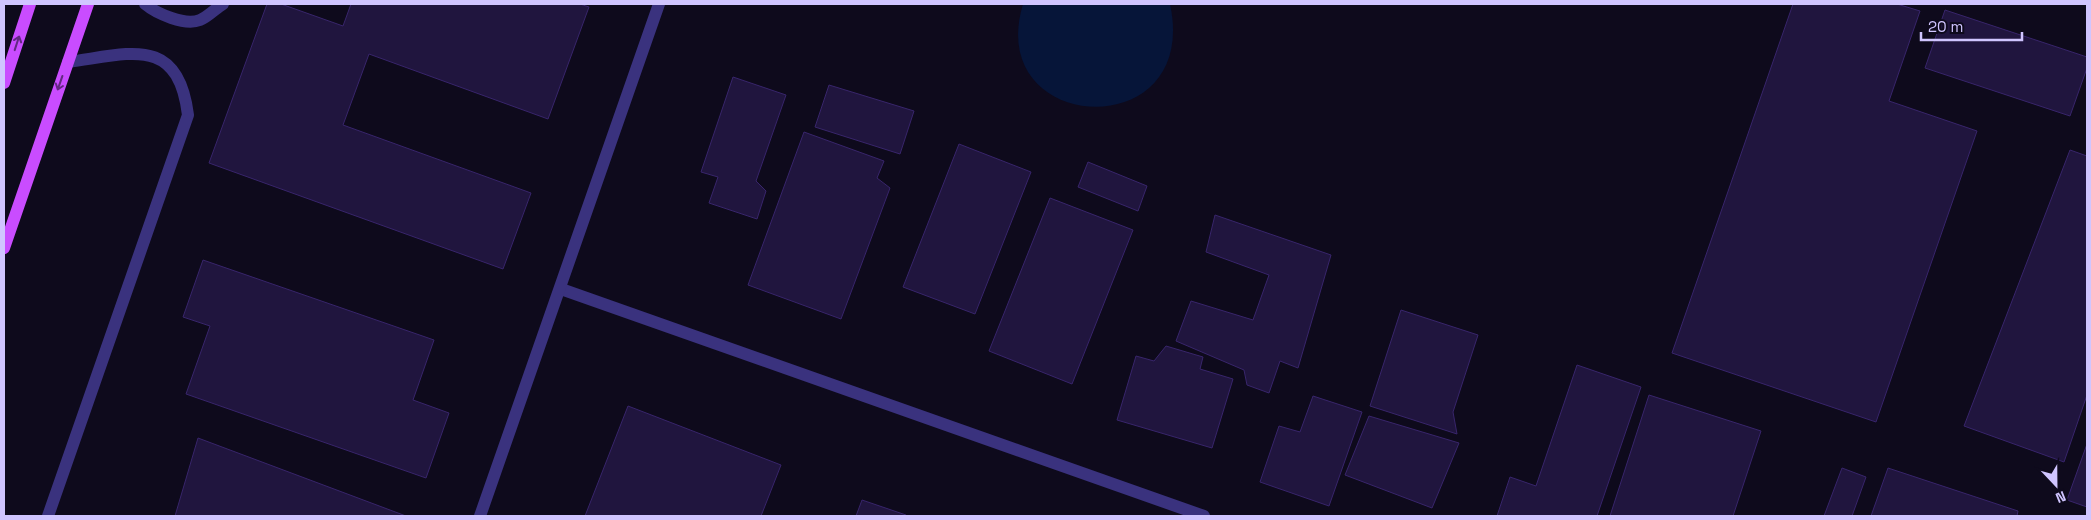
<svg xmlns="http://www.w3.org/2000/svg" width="2091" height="520" font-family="'Space Grotesk',sans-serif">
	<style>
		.water { fill: #061539 }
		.building { fill: #20153e; stroke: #38256b }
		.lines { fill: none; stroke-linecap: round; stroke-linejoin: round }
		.lane { stroke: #3a327e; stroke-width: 12 }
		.street { stroke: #3a327e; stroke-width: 12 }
		.primary { stroke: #c94cff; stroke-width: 12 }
		.oneway { stroke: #622882 }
	</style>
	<rect width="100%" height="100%" fill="#0e0a1c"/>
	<path class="water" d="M1023,4H1170C1201,147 983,135 1023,4Z"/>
	<g class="building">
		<polygon points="267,4 281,4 343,26 351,4 580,4 589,7 548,119 369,54 343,125 531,193 503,269 209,163"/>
		<polygon points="1793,4 1897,4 1920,11 1889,101 1977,131 1876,422 1672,353"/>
		<polygon points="1945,10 2087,57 2087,68 2070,116 1925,68"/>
		<polygon points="733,77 786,95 756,181 766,191 757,219 709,203 718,177 701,172"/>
		<polygon points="829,85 914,111 900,154 815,127"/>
		<polygon points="804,132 884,161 877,178 890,188 841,319 748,285"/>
		<polygon points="959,144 1031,172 975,314 903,287"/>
		<polygon points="2070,150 2087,156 2087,395 2064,462 1964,426"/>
		<polygon points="1088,162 1147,186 1138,211 1078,187"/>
		<polygon points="1050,198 1133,230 1072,384 989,351"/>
		<polygon points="1215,215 1331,255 1298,368 1280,361 1269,393 1247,385 1244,370 1176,341 1191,301 1253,320 1269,275 1206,252"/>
		<polygon points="203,260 434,340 413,400 449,413 426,478 186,394 210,326 183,317"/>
		<polygon points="1401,310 1478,335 1453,412 1457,434 1370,406"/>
		<polygon points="1166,346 1203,357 1200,369 1233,379 1212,448 1117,420 1136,356 1154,361"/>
		<polygon points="1577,365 1641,387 1597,516 1497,516 1510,477 1536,486"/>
		<polygon points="1649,395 1761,431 1733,516 1610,516"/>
		<polygon points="1313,396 1362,412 1329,506 1260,482 1279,426 1300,432"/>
		<polygon points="628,406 781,465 761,516 585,516"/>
		<polygon points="1369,416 1459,443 1432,508 1345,475"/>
		<polygon points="198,438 406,516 175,516"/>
		<polygon points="2087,444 2087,507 2067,500"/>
		<polygon points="1842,468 1866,477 1852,516 1824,516"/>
		<polygon points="1888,468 2018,511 2017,516 1871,516"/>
		<polygon points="862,500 906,515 905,516 856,516"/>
	</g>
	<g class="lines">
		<g class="lane">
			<path d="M145,4C157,14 185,26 200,20C208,17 216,8 223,4"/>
			<polyline points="561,289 1204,516"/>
			<path d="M48,516L188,115C178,34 129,54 68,62"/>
		</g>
		<polyline class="street" points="480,516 659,4"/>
		<g class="primary">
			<polyline points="4,83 30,4"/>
			<polyline points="4,248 88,4"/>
		</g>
	</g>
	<defs><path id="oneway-shaft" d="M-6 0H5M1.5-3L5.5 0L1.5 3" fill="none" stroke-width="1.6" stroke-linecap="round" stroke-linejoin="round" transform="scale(1.25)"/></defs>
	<g class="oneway">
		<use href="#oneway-shaft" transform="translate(17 43) rotate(-72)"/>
		<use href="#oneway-shaft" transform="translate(60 83) rotate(109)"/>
	</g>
	<rect width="2091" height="520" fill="none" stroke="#d0c5ff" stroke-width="10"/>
	<g transform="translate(2056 485) rotate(158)" stroke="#0e0a1c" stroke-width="4" paint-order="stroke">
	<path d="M0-4L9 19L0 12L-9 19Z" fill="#d0c5ff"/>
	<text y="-8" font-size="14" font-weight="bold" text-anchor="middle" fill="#d0c5ff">N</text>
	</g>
	<path d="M1921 32v8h101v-8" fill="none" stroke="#d0c5ff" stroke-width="2.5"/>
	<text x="1928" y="32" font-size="15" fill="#d0c5ff" stroke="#0e0a1c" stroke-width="4" paint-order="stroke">20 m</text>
</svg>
